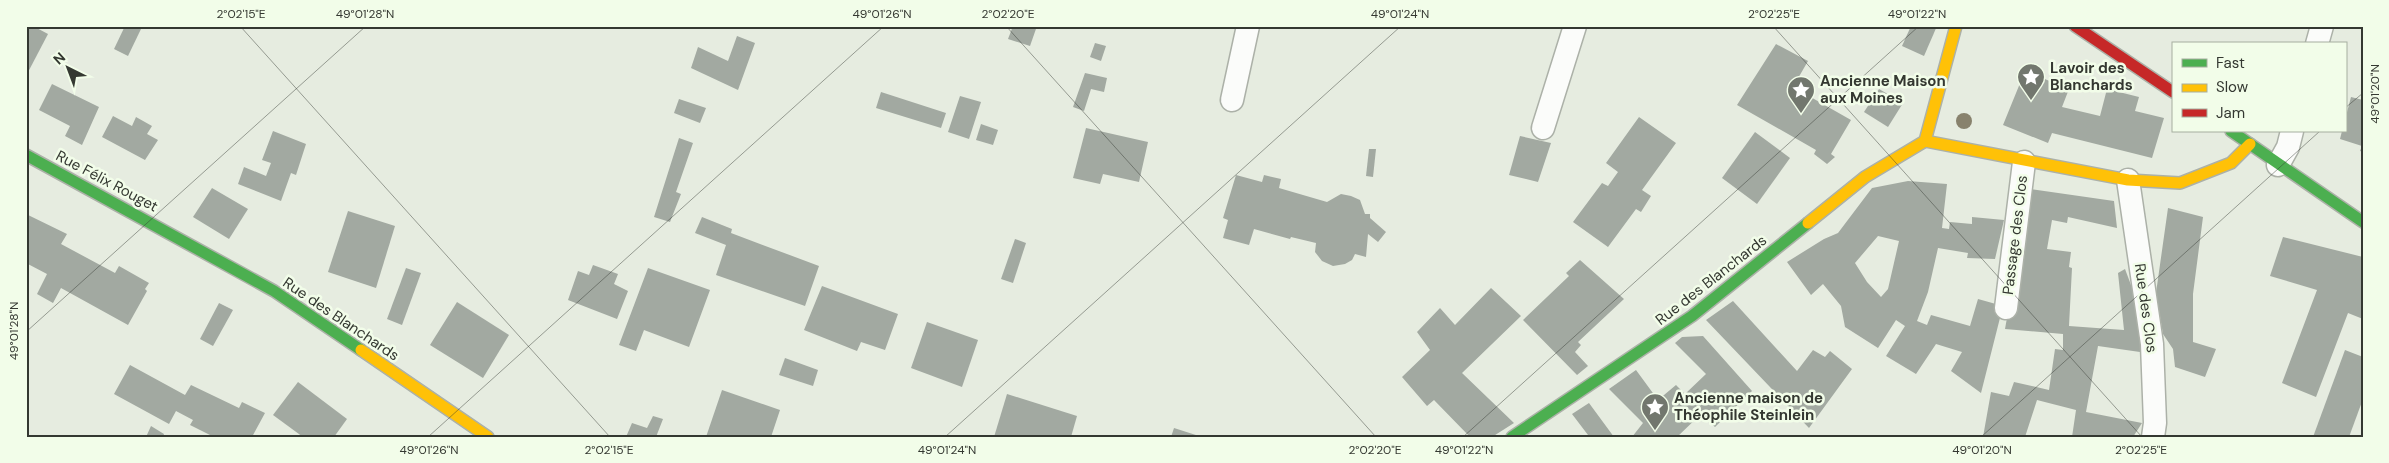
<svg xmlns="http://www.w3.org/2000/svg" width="2389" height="463" font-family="'DM Sans',sans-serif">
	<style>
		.building { fill: #a2a9a1; fill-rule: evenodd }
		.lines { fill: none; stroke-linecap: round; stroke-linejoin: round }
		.lane-casing { stroke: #acb1a8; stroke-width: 25 }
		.fast-casing { stroke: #acb1a8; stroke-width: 14 }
		.slow-casing { stroke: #acb1a8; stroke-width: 14 }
		.jam-casing { stroke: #acb1a8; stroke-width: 14 }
		.lane { stroke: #fbfcfa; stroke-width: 22 }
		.fast { stroke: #4caf50; stroke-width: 11 }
		.slow { stroke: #ffc107; stroke-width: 11 }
		.jam { stroke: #c62828; stroke-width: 11 }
		.tree { fill: #88826d }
		.ticks { fill: none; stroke: #343831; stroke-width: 1; stroke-opacity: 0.45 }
		.labels { text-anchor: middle; stroke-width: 5; stroke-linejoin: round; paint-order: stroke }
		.poi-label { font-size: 15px; font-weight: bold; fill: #343831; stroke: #f2fde9; text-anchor: start }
		.street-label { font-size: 15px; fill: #343831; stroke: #f2fde9 }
		.neatline { fill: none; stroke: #343831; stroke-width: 2 }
		.ticks-label { font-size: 12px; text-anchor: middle; fill: #343831 }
	</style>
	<rect width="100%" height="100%" fill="#e6ece0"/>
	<g class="building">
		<polygon points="26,26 33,26 48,34 26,76"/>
		<polygon points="125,26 136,26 141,29 128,56 114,49"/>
		<polygon points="1013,26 1037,26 1030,46 1008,39"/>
		<polygon points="1911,26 1937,26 1924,56 1902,46"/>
		<polygon points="737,36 755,43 738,90 691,68 698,47 728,61"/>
		<polygon points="1095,43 1106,46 1101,61 1090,57"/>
		<polygon points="1776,44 1808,61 1793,87 1851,120 1831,154 1835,157 1827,164 1814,154 1816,150 1737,105"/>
		<polygon points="2025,71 2069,89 2062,107 2100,116 2107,89 2139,97 2135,111 2164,118 2152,158 2052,133 2048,143 2003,125"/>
		<polygon points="1085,73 1107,78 1104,92 1091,89 1084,111 1073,107"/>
		<polygon points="52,84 99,107 82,145 65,136 70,126 39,110"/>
		<polygon points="1879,89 1903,103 1888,127 1864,112"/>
		<polygon points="881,92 946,113 941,128 876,108"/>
		<polygon points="960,96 981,102 969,139 948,132"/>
		<polygon points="2351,97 2363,100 2363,152 2360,151 2362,146 2340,139 2342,131 2345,131 2345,120"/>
		<polygon points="679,99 706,108 700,123 674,113"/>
		<polygon points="113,116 132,126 136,117 152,126 147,134 158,140 145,160 102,137"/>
		<polygon points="1639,117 1676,143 1642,190 1651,196 1641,212 1636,209 1608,247 1573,222 1602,183 1608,186 1618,172 1606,163"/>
		<polygon points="981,124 998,130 993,145 976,140"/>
		<polygon points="1086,128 1148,142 1139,182 1103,174 1100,184 1073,178"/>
		<polygon points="273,131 306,144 296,175 291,173 281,201 238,184 244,167 266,176 271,163 262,160"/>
		<polygon points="1755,132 1790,158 1757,204 1722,178"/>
		<polygon points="1520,136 1551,143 1538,182 1509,175"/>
		<polygon points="679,138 693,143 676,192 681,194 670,222 654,217"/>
		<polygon points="1369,149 1376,149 1373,177 1366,176"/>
		<polygon points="1236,175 1262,182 1264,175 1281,179 1279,188 1327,202 1341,194 1351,196 1360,200 1365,214 1370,214 1370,218 1386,232 1378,242 1368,234 1366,257 1355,254 1352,260 1345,264 1333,266 1322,261 1315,252 1316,243 1291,237 1290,239 1254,229 1249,245 1223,238 1228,220 1223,218"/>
		<path d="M1908,181L1947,184L1942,228L1949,229L1950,222L1972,224V217L2004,220L1995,259L1967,258L1968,253L1938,248L1928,292L1917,321L1927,325L1931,315L1970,326L1978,299L2003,306L1981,393L1951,371L1962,352L1936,344L1916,374L1886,356L1905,326L1896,320L1878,348L1845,327L1841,306L1823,284L1811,295L1787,262L1824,239L1838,233L1872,188ZM1878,236L1899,241L1888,289L1881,297L1867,282L1855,263Z"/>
		<polygon points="212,188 248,209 229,239 193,217"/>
		<polygon points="2030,189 2114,201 2117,228 2068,217 2067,223 2052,220 2047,249 2071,252 2069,267 2072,268 2069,326 2124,330 2118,273 2125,269 2140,309 2140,352 2098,346 2086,412 2142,423 2133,437 2072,437 2076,410 2037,400 2025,437 1983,437 1991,392 2009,396 2014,382 2049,390 2055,349 2063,350 2063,334 2005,329"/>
		<polygon points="2168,208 2203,217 2193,294 2193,342 2216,349 2205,377 2175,367 2173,349 2163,334 2156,293"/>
		<polygon points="348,211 395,226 376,288 328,272"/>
		<polygon points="26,214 67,234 61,244 115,273 119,266 149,283 145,289 147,291 128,325 61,288 53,303 37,294 47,274 26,263"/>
		<polygon points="702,217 732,229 731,233 819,266 805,306 716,275 726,245 695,233"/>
		<polygon points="2283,237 2363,257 2363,319 2348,313 2316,397 2282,383 2317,290 2270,276"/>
		<polygon points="1015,239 1026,243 1013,283 1001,279"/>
		<polygon points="1580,260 1624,299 1578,342 1581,345 1575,352 1588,366 1577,375 1523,320 1569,276 1566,273"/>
		<polygon points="593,265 618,274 614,284 628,291 617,319 568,300 578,271 589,275"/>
		<polygon points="406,268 421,273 402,325 387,319"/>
		<polygon points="648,268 710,290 689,347 644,330 636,351 619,345"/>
		<polygon points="822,286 898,314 885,350 861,342 857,351 804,330"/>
		<polygon points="1491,288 1521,316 1462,373 1514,423 1492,437 1470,437 1434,400 1427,406 1402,377 1430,350 1417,332 1440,308 1455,325"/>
		<polygon points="1733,301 1797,371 1813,350 1825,357 1830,351 1852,369 1809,428 1706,320"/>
		<polygon points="457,302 509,335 483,378 430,345"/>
		<polygon points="219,303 233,310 213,346 200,339"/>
		<polygon points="927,322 978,340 962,387 911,368"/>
		<polygon points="1703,336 1752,391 1715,427 1701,414 1677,437 1632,437 1643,423 1609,389 1636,370 1658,400 1676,385 1685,394 1706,374 1675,343 1682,337"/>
		<polygon points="2345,350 2363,357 2363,399 2349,437 2313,437"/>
		<polygon points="785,358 818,370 813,386 779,375"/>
		<polygon points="130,365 185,395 191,385 239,408 242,402 265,413 252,437 214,437 190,425 193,420 176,411 169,424 114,394"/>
		<polygon points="298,382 347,419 334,437 303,437 273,415"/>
		<polygon points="722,390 780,410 771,437 706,437"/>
		<polygon points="1007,394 1077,416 1071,437 994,437"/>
		<polygon points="1589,403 1614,437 1586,437 1588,435 1572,414"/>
		<polygon points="653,416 663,419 656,437 626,437 632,423 647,428"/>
		<polygon points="151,426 164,434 163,437 146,437"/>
		<polygon points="1174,428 1199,436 1199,437 1171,437"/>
	</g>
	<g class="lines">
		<g class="lane-casing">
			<g id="lane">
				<polyline points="2317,44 2322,26"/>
				<polyline points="1232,100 1248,26"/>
				<polyline points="1543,128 1575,26"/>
				<polyline points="2278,165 2288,147 2292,131"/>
				<polyline points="2128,180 2152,344 2155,423 2153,437"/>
				<polyline points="2006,308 2024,162"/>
			</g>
		</g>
		<g class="fast-casing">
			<g id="fast">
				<polyline points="2231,131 2363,222"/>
				<polyline points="26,155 274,291 361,350"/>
				<polyline points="1512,437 1692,316 1808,223"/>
			</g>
		</g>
		<g class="slow-casing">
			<g id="slow">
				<polyline points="1925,141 2128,180 2180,183 2231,163 2250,144"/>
				<polyline points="1808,223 1865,177 1925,141 1956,26"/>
				<polyline points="361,350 488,437"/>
			</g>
		</g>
		<g class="jam-casing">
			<polyline id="jam" points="2075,26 2173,92"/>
		</g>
		<use href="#lane" class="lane"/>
		<use href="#fast" class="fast"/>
		<use href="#slow" class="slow"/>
		<use href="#jam" class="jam"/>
	</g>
	<circle class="tree" cx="1964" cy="121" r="8"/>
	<path class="ticks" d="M240,26L610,437M1006,26L1376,437M1773,26L2142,437M2345,108L2363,93M26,332L366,26M428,437L884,26M945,437L1401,26M1463,437L1919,26M1981,437L2320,131"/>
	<defs>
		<g id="sight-pin" transform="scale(1.4375)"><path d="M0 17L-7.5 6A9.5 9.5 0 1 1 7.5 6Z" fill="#72776e" stroke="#f2fde9"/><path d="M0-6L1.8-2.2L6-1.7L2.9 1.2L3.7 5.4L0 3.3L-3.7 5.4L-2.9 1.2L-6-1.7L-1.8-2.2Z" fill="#fff"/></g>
	</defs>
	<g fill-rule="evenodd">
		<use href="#sight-pin" x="2031" y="77"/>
		<use href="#sight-pin" x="1801" y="90"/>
		<use href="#sight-pin" x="1655" y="407"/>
	</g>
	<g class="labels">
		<g class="poi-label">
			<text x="2050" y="73">Lavoir des<tspan x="2050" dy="17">Blanchards</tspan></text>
			<text x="1820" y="86">Ancienne Maison<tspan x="1820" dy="17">aux Moines</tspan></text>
			<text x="1674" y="403">Ancienne maison de<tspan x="1674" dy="17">Théophile Steinlein</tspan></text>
		</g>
		<g class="street-label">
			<text transform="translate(107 181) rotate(28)" y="5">Rue Félix Rouget</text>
			<text transform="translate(2015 235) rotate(-83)" y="5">Passage des Clos</text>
			<text transform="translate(1711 280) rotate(-38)" y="5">Rue des Blanchards</text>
			<text transform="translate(2146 308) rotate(82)" y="5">Rue des Clos</text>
			<text transform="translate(341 319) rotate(34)" y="5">Rue des Blanchards</text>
		</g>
	</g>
	<rect width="2389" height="463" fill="none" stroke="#f2fde9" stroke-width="55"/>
	<rect x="2172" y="42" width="175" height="90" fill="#f2fde9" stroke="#a6ae9f"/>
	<rect x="2182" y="59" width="25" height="8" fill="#4caf50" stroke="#a6ae9f"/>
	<text x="2216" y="68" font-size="15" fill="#343831">Fast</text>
	<rect x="2182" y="84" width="25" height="8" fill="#ffc107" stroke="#a6ae9f"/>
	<text x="2216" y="92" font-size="15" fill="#343831">Slow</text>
	<rect x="2182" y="109" width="25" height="8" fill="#c62828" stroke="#a6ae9f"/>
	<text x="2216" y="118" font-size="15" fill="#343831">Jam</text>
	<g transform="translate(68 68) rotate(318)" stroke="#f2fde9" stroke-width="4" paint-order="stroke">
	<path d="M0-4L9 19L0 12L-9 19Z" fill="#343831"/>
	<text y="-8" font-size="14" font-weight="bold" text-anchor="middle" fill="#343831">N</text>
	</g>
	<rect x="28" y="28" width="2334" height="408" class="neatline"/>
	<g class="ticks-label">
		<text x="241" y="18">2°02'15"E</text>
		<text x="365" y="18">49°01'28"N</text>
		<text x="882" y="18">49°01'26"N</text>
		<text x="1008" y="18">2°02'20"E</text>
		<text x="1400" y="18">49°01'24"N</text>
		<text x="1774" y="18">2°02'25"E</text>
		<text x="1917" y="18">49°01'22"N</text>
		<text transform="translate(2375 94) rotate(-90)" y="4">49°01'20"N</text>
		<text transform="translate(14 331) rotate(-90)" y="4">49°01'28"N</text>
		<text x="429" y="454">49°01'26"N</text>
		<text x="609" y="454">2°02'15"E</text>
		<text x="947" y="454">49°01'24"N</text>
		<text x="1375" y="454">2°02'20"E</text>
		<text x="1464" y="454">49°01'22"N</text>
		<text x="1982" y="454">49°01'20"N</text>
		<text x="2141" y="454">2°02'25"E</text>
	</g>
</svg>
